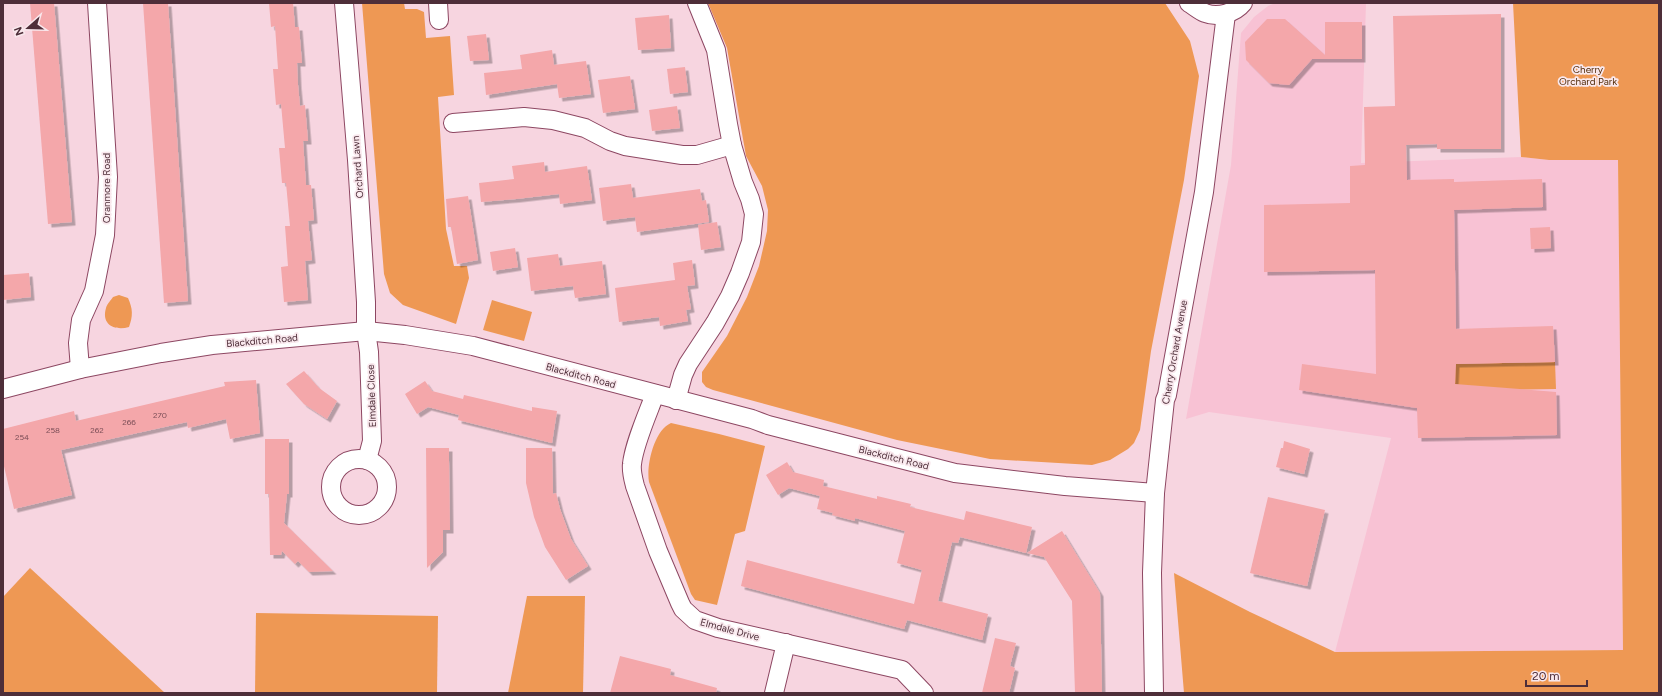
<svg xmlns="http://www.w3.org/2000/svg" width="1662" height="696" font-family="Figtree,sans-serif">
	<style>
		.built { fill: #f8c2d4 }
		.green { fill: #ee9854 }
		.building { fill: #f4a7aa; filter: url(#shadow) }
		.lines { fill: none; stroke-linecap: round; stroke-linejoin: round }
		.street-casing { stroke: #8d4762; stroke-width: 20 }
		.street { stroke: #fff; stroke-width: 18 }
		.labels { text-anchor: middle; stroke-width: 3.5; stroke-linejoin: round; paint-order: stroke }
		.number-label { font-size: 8px; fill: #784c55 }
		.park-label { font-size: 10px; fill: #542d0b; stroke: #f9e8ed }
		.street-label { font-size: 10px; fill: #4e2e39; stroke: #f9e8ed }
	</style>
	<defs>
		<filter id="shadow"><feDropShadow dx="3.5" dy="3.5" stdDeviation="0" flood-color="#0004"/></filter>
	</defs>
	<rect width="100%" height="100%" fill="#f7d5e0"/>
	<polygon class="built" points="1275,3 1366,3 1361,163 1521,157 1549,160 1618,160 1623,650 1335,652 1391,438 1209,412 1186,419 1231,165 1241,33 1254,17 1268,6"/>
	<g class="green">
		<polygon points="362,3 404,3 405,9 417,9 424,12 426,38 450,36 454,95 438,97 446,229 454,266 467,266 469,278 456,324 403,305 390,293 384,274"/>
		<polygon points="708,3 1165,3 1190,41 1199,76 1184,180 1151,351 1140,430 1134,443 1128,449 1110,460 1092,465 990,459 897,440 713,390 706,387 702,382 702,372 727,336 747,297 759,266 767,231 768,210 762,186 746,156 727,48"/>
		<polygon points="1513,3 1659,3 1659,693 1184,693 1174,573 1250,612 1335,652 1623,650 1618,160 1549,160 1521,157"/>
		<path d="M119,295L128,298C133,309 133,316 129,327C115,331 101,325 106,308C107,304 111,300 113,297Z"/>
		<polygon points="492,300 532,312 524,341 483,330"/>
		<polygon points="1555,362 1556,389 1428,391 1450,364"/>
		<path d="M671,423L719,434L765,446L745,531L735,534L717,605L695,600L691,594L649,482C646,466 654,430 671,423Z"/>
		<polygon points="30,568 165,693 3,693 3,597"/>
		<polygon points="527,596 585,596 583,693 508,693"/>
		<polygon points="256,613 438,616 437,693 255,693"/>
	</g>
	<g class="building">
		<polygon points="30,3 54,3 72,222 48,224"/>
		<polygon points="143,3 168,3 188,301 164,303"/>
		<polygon points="269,3 293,3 295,27 299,27 302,63 297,63 298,85 300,106 305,105 308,141 303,141 306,185 311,185 314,220 308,221 312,260 305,261 308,300 284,302 281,267 288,266 285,226 290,226 286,183 282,183 279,148 285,148 281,104 276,105 273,69 278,69 275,26 271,27"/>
		<polygon points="1501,14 1501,149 1437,149 1437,144 1406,145 1407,180 1454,179 1454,182 1542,179 1543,207 1454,210 1456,329 1553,326 1555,362 1456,364 1455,384 1556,392 1557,435 1418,438 1417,408 1299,390 1302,364 1376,374 1375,270 1264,272 1264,205 1350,203 1350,166 1365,165 1364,107 1395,106 1393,16"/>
		<polygon points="669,15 671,48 638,50 635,18"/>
		<polygon points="1267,19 1285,19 1325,55 1325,22 1362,22 1362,59 1312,59 1289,85 1269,83 1246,60 1245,42"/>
		<polygon points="486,34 489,60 470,61 467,36"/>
		<polygon points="552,50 554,65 586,61 591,94 559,98 557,84 486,95 484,73 522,69 520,55"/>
		<polygon points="685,67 688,92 670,94 667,69"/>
		<polygon points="630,76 635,109 603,113 598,80"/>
		<polygon points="677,106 680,128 652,131 649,110"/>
		<polygon points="544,162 545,172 587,166 592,200 560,204 559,194 516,199 481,202 479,183 514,179 512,166"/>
		<polygon points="631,184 633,198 700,189 702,201 706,200 709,222 637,232 635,217 603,221 599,188"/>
		<polygon points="468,196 478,260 457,264 451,227 448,227 446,199"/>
		<polygon points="717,222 721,247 701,250 698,225"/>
		<polygon points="1550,227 1551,248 1531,249 1530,228"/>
		<polygon points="515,248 518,267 493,271 490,252"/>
		<polygon points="558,254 560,266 602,261 606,294 575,298 573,286 531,291 527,258"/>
		<polygon points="692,260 695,285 687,286 691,309 686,310 688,321 660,326 659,317 619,322 615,288 675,280 673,263"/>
		<polygon points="29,273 31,297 3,300 3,275"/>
		<polygon points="304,371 319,388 337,401 327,419 304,404 286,384"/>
		<polygon points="256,380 260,433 230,439 226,419 188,428 187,422 61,450 72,495 14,509 3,462 3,429 74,411 76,421 225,386 224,382"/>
		<polygon points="425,381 432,391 463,399 464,395 532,411 532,407 557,411 552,443 458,420 459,415 428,407 417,414 405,394"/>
		<polygon points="265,439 289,439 289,494 287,494 284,523 333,571 309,572 298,561 295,564 282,551 281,555 270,555 269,494 265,494"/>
		<polygon points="1284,441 1310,449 1304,474 1276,467 1281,448 1283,448"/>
		<polygon points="426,448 449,448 449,461 450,530 443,530 443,552 427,568"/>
		<polygon points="526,448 552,448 553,494 556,493 560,509 571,539 588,566 566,580 545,547 534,517 526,483"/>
		<polygon points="787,462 793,472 824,480 823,486 877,499 877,496 911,504 910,507 964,520 966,511 1032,527 1026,553 960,537 958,543 952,542 938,601 988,614 982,640 907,620 904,629 741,586 747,560 914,604 922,570 897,563 905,531 855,518 855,521 832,515 833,513 817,509 820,496 789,488 778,495 766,475"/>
		<polygon points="1268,497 1325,510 1307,586 1250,573"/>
		<polygon points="1062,531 1100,593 1102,693 1075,693 1072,601 1044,557 1027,553"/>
		<polygon points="995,638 1016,643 1010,666 1015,668 1009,693 982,693"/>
		<polygon points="620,656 671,669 670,675 717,688 716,693 610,693"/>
	</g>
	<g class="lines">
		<g class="street-casing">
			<g id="street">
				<polyline points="344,3 357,160 366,302 366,331 369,352 372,441 367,460"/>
				<polyline points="438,3 439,20"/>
				<path d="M1189,3C1194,6 1200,11 1205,13C1218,18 1235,13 1243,3"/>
				<polyline points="453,123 524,117 553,120 585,128 610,141 625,146 682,155 697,155 732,145"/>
				<polyline points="80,369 78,343 81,320 94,291 105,235 108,177 97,3"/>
				<polyline points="3,389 80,369 161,353 212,345 366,331 405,335 473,346 752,419 768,425 955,473 1065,486 1155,493"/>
				<path d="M655,394C648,413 634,444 632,464C631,471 633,478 635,486L658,551L680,603L683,609L695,620L718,628L902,670L924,693"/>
				<polyline points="676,400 683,375 688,364 715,323 730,296 740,273 751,242 754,214 750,199 743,182 732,145 728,124 716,50 697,3"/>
				<circle cx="359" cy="487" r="28"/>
				<polyline points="774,693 786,643"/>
				<polyline points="1154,693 1152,573 1155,493 1165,400 1167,395 1204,192 1226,14"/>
			</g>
		</g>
		<use href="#street" class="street"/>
	</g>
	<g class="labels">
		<g class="number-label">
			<text x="160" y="418">270</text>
			<text x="129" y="425">266</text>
			<text x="53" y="433">258</text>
			<text x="97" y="433">262</text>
			<text x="22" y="440">254</text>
		</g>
		<g class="park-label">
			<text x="1588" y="73">Cherry<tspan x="1588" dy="12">Orchard Park</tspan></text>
		</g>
		<g class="street-label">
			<text transform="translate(357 167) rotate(-94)" y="4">Orchard Lawn</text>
			<text transform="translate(106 188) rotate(-90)" y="4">Oranmore Road</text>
			<text transform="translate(262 340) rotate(-5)" y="4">Blackditch Road</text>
			<text transform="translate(1174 352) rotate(-80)" y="4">Cherry Orchard Avenue</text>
			<text transform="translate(581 375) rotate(15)" y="4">Blackditch Road</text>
			<text transform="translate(371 396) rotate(-92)" y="4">Elmdale Close</text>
			<text transform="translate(894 457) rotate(14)" y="4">Blackditch Road</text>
			<text transform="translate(730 629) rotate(15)" y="4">Elmdale Drive</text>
		</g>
	</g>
	<rect width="1662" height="696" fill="none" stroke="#4e2e39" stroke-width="8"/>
	<g transform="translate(28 28) rotate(250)" stroke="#f9e8ed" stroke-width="3" paint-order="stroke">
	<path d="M0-3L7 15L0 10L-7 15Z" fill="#4e2e39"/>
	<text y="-6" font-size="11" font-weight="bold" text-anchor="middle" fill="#4e2e39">N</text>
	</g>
	<path d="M1526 680v6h61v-6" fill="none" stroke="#4e2e39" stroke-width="2"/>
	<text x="1532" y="680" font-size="12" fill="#4e2e39" stroke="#f9e8ed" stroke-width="3" paint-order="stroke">20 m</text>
</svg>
